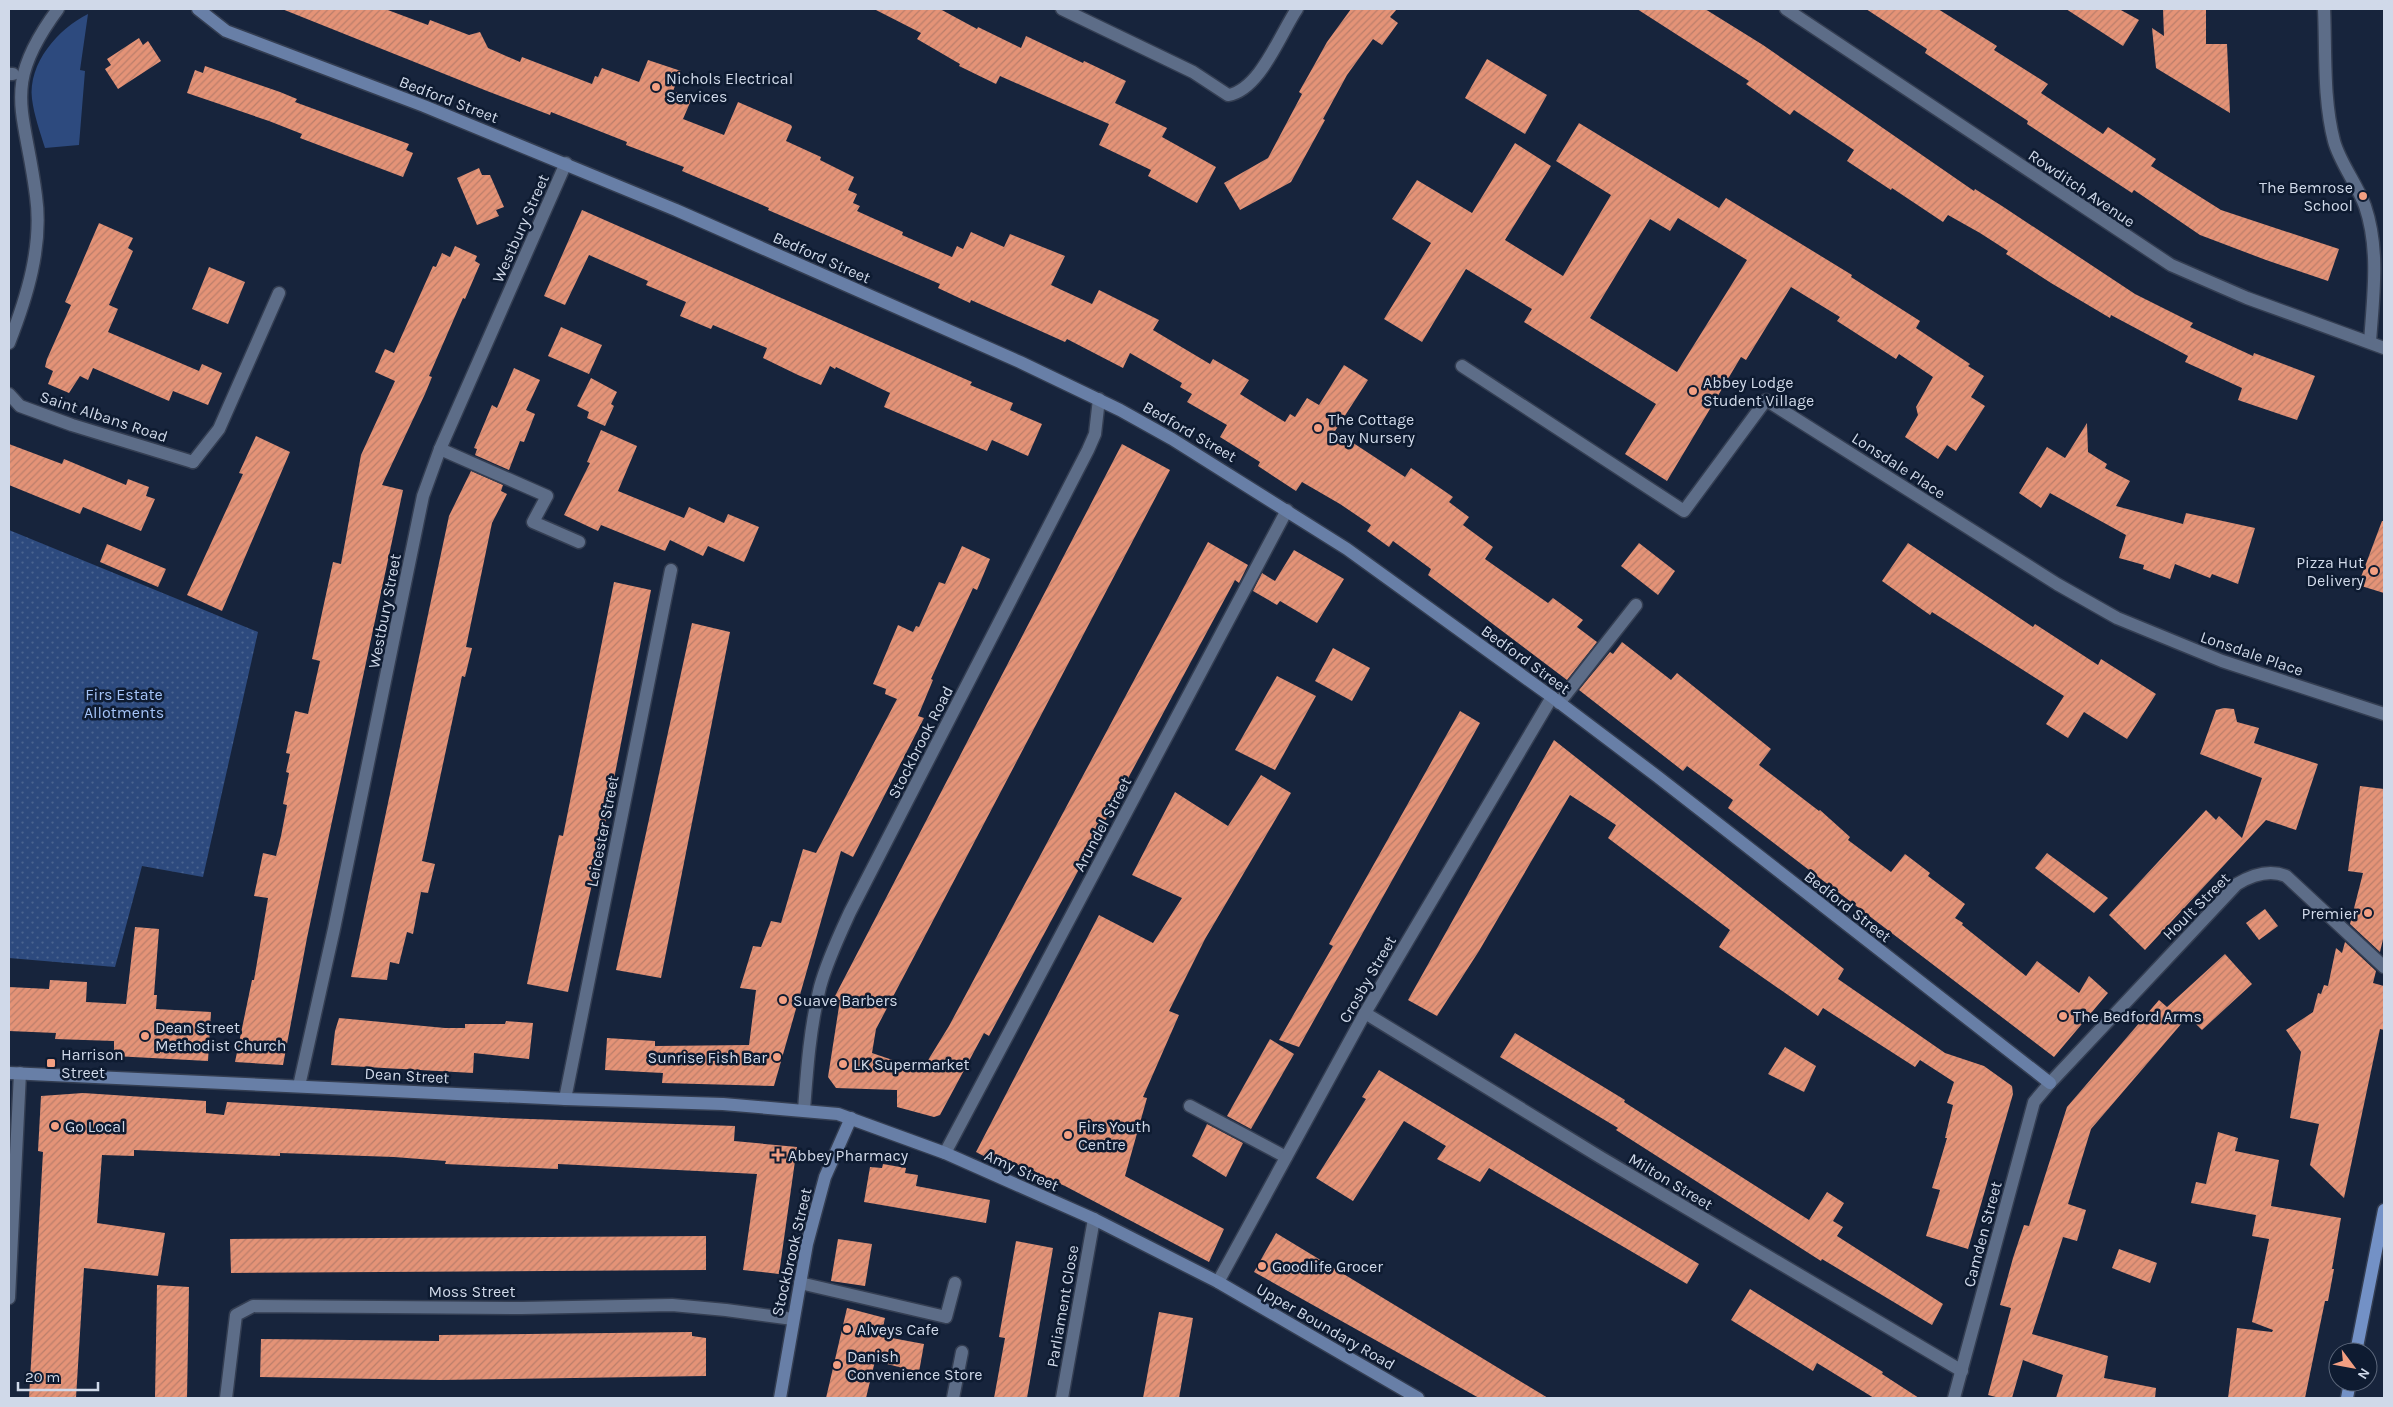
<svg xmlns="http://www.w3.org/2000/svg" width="2393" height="1407" font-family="Karla,sans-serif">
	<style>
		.grass { fill: #2d4a7e }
		.park { fill: url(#park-dots) }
		.building { fill: url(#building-hatch); fill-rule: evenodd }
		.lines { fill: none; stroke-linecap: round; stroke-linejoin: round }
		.lane-casing { stroke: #343e52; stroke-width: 15 }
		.street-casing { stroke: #343e52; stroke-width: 15 }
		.secondary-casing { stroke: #343e52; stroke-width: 15 }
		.primary-casing { stroke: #343e52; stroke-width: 15 }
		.lane { stroke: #5d6d88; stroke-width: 12 }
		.street { stroke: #5d6d88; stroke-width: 12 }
		.secondary { stroke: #687fa7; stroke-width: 12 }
		.primary { stroke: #7391c6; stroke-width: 12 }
		.poi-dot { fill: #f39f82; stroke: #0e1b31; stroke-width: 2 }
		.labels { text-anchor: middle; stroke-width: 5; stroke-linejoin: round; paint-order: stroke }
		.poi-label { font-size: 16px; fill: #d0d9e9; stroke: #0e1b31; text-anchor: start }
		.street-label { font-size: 16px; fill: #d0d9e9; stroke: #0e1b31 }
		.park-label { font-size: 16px; fill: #a5c4f8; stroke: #0e1b31 }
	</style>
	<defs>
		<pattern id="park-dots" width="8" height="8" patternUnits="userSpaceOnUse" patternTransform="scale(1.25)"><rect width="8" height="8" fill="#2d4a7e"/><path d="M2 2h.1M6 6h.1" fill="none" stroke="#4a6490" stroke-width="1.8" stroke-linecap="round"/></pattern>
		<pattern id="building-hatch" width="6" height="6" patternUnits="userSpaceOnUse" patternTransform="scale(1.25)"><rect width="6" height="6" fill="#e49377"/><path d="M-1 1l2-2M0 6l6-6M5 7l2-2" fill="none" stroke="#ba7e6b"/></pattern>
	</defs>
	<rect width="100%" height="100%" fill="#17243c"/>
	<path class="grass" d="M88,14L80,70L85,71L79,145L45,148C40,132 34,115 32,99C28,63 58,29 88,14Z"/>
	<polygon class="park" points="9,530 258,632 203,877 142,866 115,967 9,958"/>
	<g class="building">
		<polygon points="282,9 385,9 428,25 430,20 469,35 480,32 488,48 520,62 522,57 592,84 595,76 598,77 602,68 639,82 648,60 681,71 673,91 692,98 683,119 724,135 738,102 791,125 792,127 786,141 821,157 820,160 854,177 848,190 857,194 853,203 860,206 857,211 903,232 902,235 952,257 957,246 963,249 971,232 1004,247 1010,234 1065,256 1051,285 1092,304 1099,290 1159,320 1153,330 1210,364 1213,359 1249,380 1240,394 1285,422 1290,414 1295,417 1307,398 1319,405 1344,365 1368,380 1335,431 1405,477 1411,468 1453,497 1449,502 1469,517 1463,525 1493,547 1485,559 1548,603 1553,598 1583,620 1577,627 1597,642 1567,680 1428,575 1431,569 1393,541 1389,547 1367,531 1371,525 1340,504 1302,482 1296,491 1258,466 1260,462 1220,437 1227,425 1187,402 1192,394 1180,387 1182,383 1130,353 1123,368 1067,339 1065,342 971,300 970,303 938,288 940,284 768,210 769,208 682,171 684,167 626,145 627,142 551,112 550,115 487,91"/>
		<polygon points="874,9 940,9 977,29 978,27 1021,48 1026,36 1083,63 1084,61 1126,81 1115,103 1167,128 1162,137 1216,167 1197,203 1148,176 1151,170 1099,145 1109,124 1000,76 996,84 959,66 960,64 917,39 921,33"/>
		<polygon points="1351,9 1397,9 1390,17 1398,23 1382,45 1373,39 1347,75 1323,119 1325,120 1291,182 1240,210 1224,183 1268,158 1302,94 1299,92 1312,69 1327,42"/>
		<polygon points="1637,9 1705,9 1763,45 1974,191 1975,189 2002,206 2135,294 2193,323 2190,327 2253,356 2254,353 2315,376 2297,420 2238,400 2242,388 2185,362 2188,356 2111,315 2110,318 2051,283 2006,254 2008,251 1980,233 1948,215 1943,222 1892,188 1891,190 1847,161 1854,150 1794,110 1790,115 1746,84 1749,81"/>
		<polygon points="1866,9 1938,9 1997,46 1994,50 2048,84 2041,93 2103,134 2108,127 2156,159 2151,166 2221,210 2339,249 2328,281 2266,260 2200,235 2134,190 2132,193 2027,124 2028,121 1925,53 1927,49"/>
		<polygon points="2066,9 2119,9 2139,20 2123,46"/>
		<polygon points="2163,9 2206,9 2206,44 2227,44 2230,113 2156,68 2152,28 2164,36"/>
		<polygon points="139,38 143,45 148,41 161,61 118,89 105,69 111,65 107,59"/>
		<polygon points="1487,59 1547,95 1525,134 1465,98"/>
		<polygon points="205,66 280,92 297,99 295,102 409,144 406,150 413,153 403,177 300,138 302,134 269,121 187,93 195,70 203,73"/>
		<path d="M1579,123L1719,208L1726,198L1852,275L1851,277L1920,321L1916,328L1970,364L1968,366L1984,376L1971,397L1985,406L1956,451L1947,445L1938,459L1905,437L1918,415L1916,407L1933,377L1899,354L1896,359L1837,321L1840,317L1791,287L1746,360L1741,357L1667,481L1625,454L1656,404L1524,322L1532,309L1466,269L1422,342L1384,319L1431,243L1392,219L1417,180L1472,213L1515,143L1551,166L1505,240L1563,276L1611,195L1556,161ZM1678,218L1747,260L1677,372L1590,318L1650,219L1670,231Z"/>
		<polygon points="479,168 482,175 490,175 504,207 496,210 499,216 477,225 457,178"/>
		<polygon points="582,210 972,382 970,385 1013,403 1010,410 1042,424 1028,456 992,440 987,451 884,407 890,393 836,367 835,369 830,366 821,385 798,375 763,358 767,348 713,325 711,329 680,316 686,302 646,285 648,281 589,255 565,305 544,296"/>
		<polygon points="99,223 133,238 128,248 133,251 109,305 118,309 108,332 199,371 202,364 222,373 208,405 173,391 169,401 93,368 88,380 80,376 69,393 48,384 53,371 45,367 47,359 71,305 65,302"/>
		<polygon points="455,246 477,256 475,261 480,264 465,299 463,298 429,376 432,377 425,394 382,485 403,490 307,938 283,1065 235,1062 252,980 254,980 268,898 254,896 263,853 276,856 281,836 287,805 283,804 289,773 286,772 290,754 286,753 295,711 308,714 320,661 312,659 333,562 341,564 361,455 395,381 375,372 385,349 394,353 433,266 436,267 442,253 450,257"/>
		<polygon points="209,267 245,282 228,324 192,309"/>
		<polygon points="561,327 602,345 589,374 548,356"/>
		<polygon points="514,368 540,380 526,410 535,414 524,442 520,441 509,470 475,455 477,449 474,448 492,405 497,408"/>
		<polygon points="591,378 617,392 611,404 614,406 605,426 587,418 589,412 577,406"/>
		<polygon points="2087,423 2088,452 2107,464 2105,468 2130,481 2116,506 2183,524 2186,513 2255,528 2238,584 2212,574 2210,578 2175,564 2170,579 2143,569 2144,565 2119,558 2126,535 2050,493 2041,508 2019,493 2047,447 2065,458"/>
		<polygon points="601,430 637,446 618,491 684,518 689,507 724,523 728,514 759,527 744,562 708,546 703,556 670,540 665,551 601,525 598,531 564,515 590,463 587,462"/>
		<polygon points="256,436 290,452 222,611 187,595 243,474 239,473"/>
		<polygon points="9,444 62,464 64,459 126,485 128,479 149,487 146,496 155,499 141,531 83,507 80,514 9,485"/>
		<polygon points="1122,444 1170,470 876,1029 872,1053 922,1070 949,1026 1208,542 1248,565 1239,583 1235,580 989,1036 984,1033 940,1115 934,1117 897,1107 897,1090 836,1088 828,1077 840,1000 834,998"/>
		<polygon points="471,471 503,485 501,491 507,494 492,523 466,647 472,648 466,673 465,677 462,676 422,861 435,864 428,893 421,892 413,934 407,932 399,964 390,962 387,980 351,977 449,516"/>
		<polygon points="2382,521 2384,521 2384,593 2358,585"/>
		<polygon points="1639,543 1675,571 1658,595 1621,566"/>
		<polygon points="1908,543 2033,627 2035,624 2098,665 2101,659 2156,694 2127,739 2084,712 2068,738 2046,724 2064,696 1932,612 1930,615 1882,581"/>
		<polygon points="107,544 166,569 158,587 100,562"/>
		<polygon points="962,546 990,559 977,590 973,588 931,679 933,680 918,716 924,718 853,857 841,851 774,1086 662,1083 663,1073 605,1070 607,1038 655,1041 655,1046 749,1045 756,990 740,988 753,946 761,947 771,921 781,923 803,849 816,853 897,699 885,694 886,689 873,684 898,625 913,632 916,626 919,627 939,582 945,584"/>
		<polygon points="1294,550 1344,579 1317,623 1280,601 1277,605 1253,591 1262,573 1275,581"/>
		<polygon points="614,582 651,590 604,830 568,992 527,984 559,835 563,836"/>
		<polygon points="692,623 730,632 661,978 616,970"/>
		<polygon points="1622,642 1671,680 1677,673 1771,749 1759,765 1819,811 1820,810 1850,837 1848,840 1891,872 1905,854 1930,873 1928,876 1965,904 1955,918 1963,923 1962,925 2026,976 2037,961 2079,993 2089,976 2108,993 2054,1057 1728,808 1733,800 1687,766 1683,771 1579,690 1610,652 1613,654"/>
		<polygon points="1333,648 1370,668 1352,701 1315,681"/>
		<polygon points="1277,676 1316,696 1275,770 1235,750"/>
		<polygon points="2224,708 2234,709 2237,722 2259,728 2254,743 2318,764 2296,830 2266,820 2145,950 2109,915 2206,810 2216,820 2219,816 2242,838 2262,778 2200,754 2216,710"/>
		<polygon points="1460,711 1480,723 1299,1047 1279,1040 1333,946 1329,944"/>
		<polygon points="1554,740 1844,969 1838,979 1945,1053 1984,1066 2012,1086 2013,1094 1968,1249 1926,1236 1940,1190 1932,1188 1947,1138 1945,1138 1953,1105 1947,1103 1954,1082 1920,1060 1915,1067 1823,1008 1818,1016 1719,947 1730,930 1608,838 1616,825 1570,795 1479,951 1437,1016 1408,1000"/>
		<polygon points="1261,775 1291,793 1205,939 1169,1011 1179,1015 1143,1097 1147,1098 1125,1176 1224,1229 1209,1262 1065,1186 1011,1162 1009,1165 1001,1165 976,1152 1099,915 1153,943 1182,898 1132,875 1175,792 1228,826"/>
		<polygon points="2360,786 2384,789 2384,935 2380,952 2350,924 2363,873 2348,871"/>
		<polygon points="2047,853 2108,898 2094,913 2035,868"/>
		<polygon points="2265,909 2278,926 2259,940 2246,923"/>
		<polygon points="135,927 159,929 154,995 157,995 156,1009 211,1012 208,1061 114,1056 114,1041 55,1039 56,1033 9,1031 9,987 49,989 50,980 87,982 86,1002 126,1004"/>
		<polygon points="2345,942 2376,971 2373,983 2384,986 2384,1030 2380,1029 2344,1198 2310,1165 2319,1124 2290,1118 2301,1052 2286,1030 2313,1012 2318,993 2321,994 2324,985 2328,986 2336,948 2342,953"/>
		<polygon points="2225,954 2252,984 2202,1030 2188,1016 2091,1129 2068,1204 2086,1210 2077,1241 2063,1237 2032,1334 2108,1356 2104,1378 2156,1388 2155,1398 2056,1398 2063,1375 2023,1360 2012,1398 2000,1398 1988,1395 2011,1308 2000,1305 2013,1258 2024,1225 2029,1226 2067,1107 2159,1000 2167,1007"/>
		<polygon points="339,1018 445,1028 465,1028 465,1024 505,1024 506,1021 533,1023 529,1059 474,1053 473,1073 331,1065 335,1031"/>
		<polygon points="1515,1033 1625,1100 1624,1102 1809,1220 1827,1192 1844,1203 1833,1221 1843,1227 1837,1236 1943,1304 1932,1325 1822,1259 1821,1261 1616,1130 1618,1128 1500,1057"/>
		<polygon points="1270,1039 1294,1054 1251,1129 1227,1116"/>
		<polygon points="1785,1047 1816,1066 1804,1092 1768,1074"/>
		<polygon points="1379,1070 1699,1264 1687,1284 1489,1168 1480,1182 1437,1159 1446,1146 1404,1121 1353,1201 1316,1178 1366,1099 1362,1097"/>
		<polygon points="83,1093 206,1101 206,1113 224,1115 227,1102 503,1118 735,1126 734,1141 797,1147 779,1274 743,1270 757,1174 558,1164 558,1169 445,1164 446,1161 394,1157 280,1153 280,1156 134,1150 134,1156 102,1155 97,1223 165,1233 158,1276 84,1268 76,1398 29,1398 43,1152 38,1151 41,1096"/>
		<polygon points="1207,1124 1243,1143 1226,1177 1192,1156"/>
		<polygon points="2218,1132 2238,1138 2235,1151 2279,1160 2271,1206 2341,1218 2332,1269 2334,1269 2328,1301 2325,1301 2305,1398 2228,1398 2237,1328 2272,1332 2273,1330 2252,1322 2269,1239 2252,1236 2256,1215 2191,1203 2196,1182 2206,1184"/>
		<polygon points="883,1164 906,1168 905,1173 918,1175 916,1186 990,1200 986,1223 864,1202 870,1167 882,1168"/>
		<polygon points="1276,1233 1548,1398 1479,1398 1254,1272"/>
		<polygon points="706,1236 706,1270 231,1273 230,1239"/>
		<polygon points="838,1239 872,1244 865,1286 831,1281"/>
		<polygon points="1016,1241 1053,1248 1027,1398 994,1398 1005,1338 999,1337"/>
		<polygon points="2119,1249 2157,1263 2150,1283 2112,1268"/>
		<polygon points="157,1285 189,1287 187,1398 155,1398"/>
		<polygon points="1750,1289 1883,1372 1882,1374 1919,1398 1874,1398 1817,1363 1813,1371 1731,1320"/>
		<polygon points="847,1308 885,1318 881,1336 924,1344 919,1372 875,1361 866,1398 826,1398"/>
		<polygon points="1159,1312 1193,1318 1179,1398 1143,1398"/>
		<polygon points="692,1332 692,1336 706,1338 706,1376 440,1380 260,1377 261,1339 439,1341 439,1335"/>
	</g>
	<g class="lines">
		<g class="lane-casing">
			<g id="lane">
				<path d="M2324,9C2326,52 2323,99 2334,141C2340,163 2357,184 2365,206C2380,250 2373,297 2370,342"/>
				<polyline points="9,74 13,74"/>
				<polyline points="440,449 547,496 533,522 579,542"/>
				<polyline points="193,462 219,429 279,293"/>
				<polyline points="1559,703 1636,605"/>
				<polyline points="1190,1106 1286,1157"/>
				<polyline points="800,1283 946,1317 955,1283"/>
			</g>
		</g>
		<g class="street-casing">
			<g id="street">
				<path d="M1062,9L1193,72L1228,95C1260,90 1280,34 1297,9"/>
				<polyline points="1786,9 2171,265 2247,298 2384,348"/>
				<path d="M9,343C27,297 43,246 36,196C25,108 0,87 58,9"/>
				<polyline points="1462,366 1684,511 1766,400 2057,584 2117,618 2222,661 2384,714"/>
				<polyline points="9,394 20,406 72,425 193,462"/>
				<polyline points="1365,1013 1600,1157 1962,1371"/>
				<polyline points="299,1086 334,929 423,496 440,449 566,163"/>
				<polyline points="565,1099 671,570"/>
				<path d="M804,1110C807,1069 810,1027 820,987C827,961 839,936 850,912L1088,450L1095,434L1099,399"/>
				<polyline points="945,1153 1287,510"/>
				<polyline points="1218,1282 1365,1013 1552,697"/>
				<polyline points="9,1298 20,1073"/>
				<polyline points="226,1398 236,1315 253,1306 522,1308 672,1305 726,1310 793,1319"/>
				<polyline points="953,1398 962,1352"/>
				<polyline points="1062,1398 1094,1219"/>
				<path d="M1954,1398L2034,1102L2050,1083L2237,884C2252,875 2269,869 2286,876L2384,967"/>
			</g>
		</g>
		<g class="secondary-casing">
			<g id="secondary">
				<polyline points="198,9 226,31 424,106 676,210 1020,362 1120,410 1172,439 1347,549 1552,697 1658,777 2050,1083"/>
				<polyline points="9,1073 565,1099 723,1104 838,1114 945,1153 1094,1219 1218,1282 1418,1398"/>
				<polyline points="780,1398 807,1244 825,1177 851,1118"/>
			</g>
		</g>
		<g class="primary-casing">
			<g id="primary">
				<polyline points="2356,1352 2384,1210"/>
				<polyline points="2347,1398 2350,1382"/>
			</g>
		</g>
		<use href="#lane" class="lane"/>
		<use href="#street" class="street"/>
		<use href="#secondary" class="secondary"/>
		<use href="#primary" class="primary"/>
	</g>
	<g class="poi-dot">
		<circle cx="656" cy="87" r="5"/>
		<circle cx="2363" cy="196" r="5"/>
		<circle cx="1693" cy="391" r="5"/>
		<circle cx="1318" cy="428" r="5"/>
		<circle cx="2374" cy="571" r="5"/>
		<circle cx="2368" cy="913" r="5"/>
		<circle cx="783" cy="1000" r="5"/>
		<circle cx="2063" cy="1016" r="5"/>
		<circle cx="145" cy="1036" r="5"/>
		<circle cx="777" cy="1057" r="5"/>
		<rect x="46" y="1058" width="10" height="10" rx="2.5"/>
		<circle cx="843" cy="1064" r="5"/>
		<circle cx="55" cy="1126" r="5"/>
		<circle cx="1068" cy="1135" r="5"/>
		<path d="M775.5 1147.5h5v5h5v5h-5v5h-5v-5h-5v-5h5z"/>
		<circle cx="1262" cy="1266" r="5"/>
		<circle cx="847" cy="1329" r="5"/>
		<circle cx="837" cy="1365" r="5"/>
	</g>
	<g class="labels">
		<g class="poi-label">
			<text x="666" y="84">Nichols Electrical<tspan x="666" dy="18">Services</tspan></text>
			<text x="2353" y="193" text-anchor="end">The Bemrose<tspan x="2353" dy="18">School</tspan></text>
			<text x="1703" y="388">Abbey Lodge<tspan x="1703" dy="18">Student Village</tspan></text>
			<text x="1328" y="425">The Cottage<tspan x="1328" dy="18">Day Nursery</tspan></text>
			<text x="2364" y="568" text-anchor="end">Pizza Hut<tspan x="2364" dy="18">Delivery</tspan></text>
			<text x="2358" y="919" text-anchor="end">Premier</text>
			<text x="793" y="1006">Suave Barbers</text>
			<text x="2073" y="1022">The Bedford Arms</text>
			<text x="155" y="1033">Dean Street<tspan x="155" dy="18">Methodist Church</tspan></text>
			<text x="61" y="1060">Harrison<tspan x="61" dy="18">Street</tspan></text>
			<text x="767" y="1063" text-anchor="end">Sunrise Fish Bar</text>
			<text x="853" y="1070">LK Supermarket</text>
			<text x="65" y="1132">Go Local</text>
			<text x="1078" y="1132">Firs Youth<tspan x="1078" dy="18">Centre</tspan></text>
			<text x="788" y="1161">Abbey Pharmacy</text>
			<text x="1272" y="1272">Goodlife Grocer</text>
			<text x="857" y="1335">Alveys Cafe</text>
			<text x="847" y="1362">Danish<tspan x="847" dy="18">Convenience Store</tspan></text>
		</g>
		<g class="street-label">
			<text transform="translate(449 99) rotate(21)" y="6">Bedford Street</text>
			<text transform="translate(2082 188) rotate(34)" y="6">Rowditch Avenue</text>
			<text transform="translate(520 228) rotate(-66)" y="6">Westbury Street</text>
			<text transform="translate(822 257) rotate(24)" y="6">Bedford Street</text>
			<text transform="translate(104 416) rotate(18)" y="6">Saint Albans Road</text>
			<text transform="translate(1190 431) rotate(30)" y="6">Bedford Street</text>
			<text transform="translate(1899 465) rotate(33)" y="6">Lonsdale Place</text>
			<text transform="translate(384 611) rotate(-79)" y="6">Westbury Street</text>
			<text transform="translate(2252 653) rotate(19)" y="6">Lonsdale Place</text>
			<text transform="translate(1526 659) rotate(36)" y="6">Bedford Street</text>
			<text transform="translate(920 742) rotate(-63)" y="6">Stockbrook Road</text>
			<text transform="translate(1102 824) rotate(-62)" y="6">Arundel Street</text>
			<text transform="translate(602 831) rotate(-79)" y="6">Leicester Street</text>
			<text transform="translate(1848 906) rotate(38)" y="6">Bedford Street</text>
			<text transform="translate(2196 906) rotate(-45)" y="6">Hoult Street</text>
			<text transform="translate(1367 979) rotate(-60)" y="6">Crosby Street</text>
			<text transform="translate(407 1075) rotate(3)" y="6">Dean Street</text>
			<text transform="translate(1022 1170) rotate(24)" y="6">Amy Street</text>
			<text transform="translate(1671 1181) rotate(31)" y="6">Milton Street</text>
			<text transform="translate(1982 1234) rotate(-75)" y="6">Camden Street</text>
			<text transform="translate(791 1252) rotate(-77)" y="6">Stockbrook Street</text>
			<text x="472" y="1297">Moss Street</text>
			<text transform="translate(1062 1306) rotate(-80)" y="6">Parliament Close</text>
			<text transform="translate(1326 1326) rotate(30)" y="6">Upper Boundary Road</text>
		</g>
		<g class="park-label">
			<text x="124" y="700">Firs Estate<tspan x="124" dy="18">Allotments</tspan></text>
		</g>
	</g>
	<rect width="2393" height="1407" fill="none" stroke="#d0d9e9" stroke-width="20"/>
	<g transform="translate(2353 1367) rotate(122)"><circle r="24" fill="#0e1b31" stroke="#5c677b"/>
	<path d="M0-4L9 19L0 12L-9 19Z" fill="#f39f82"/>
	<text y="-8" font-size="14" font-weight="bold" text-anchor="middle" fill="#d0d9e9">N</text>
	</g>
	<path d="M18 1382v8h80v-8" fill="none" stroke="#d0d9e9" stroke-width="2.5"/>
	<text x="25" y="1382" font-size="15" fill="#d0d9e9" stroke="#0e1b31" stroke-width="4" paint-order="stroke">20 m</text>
</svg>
